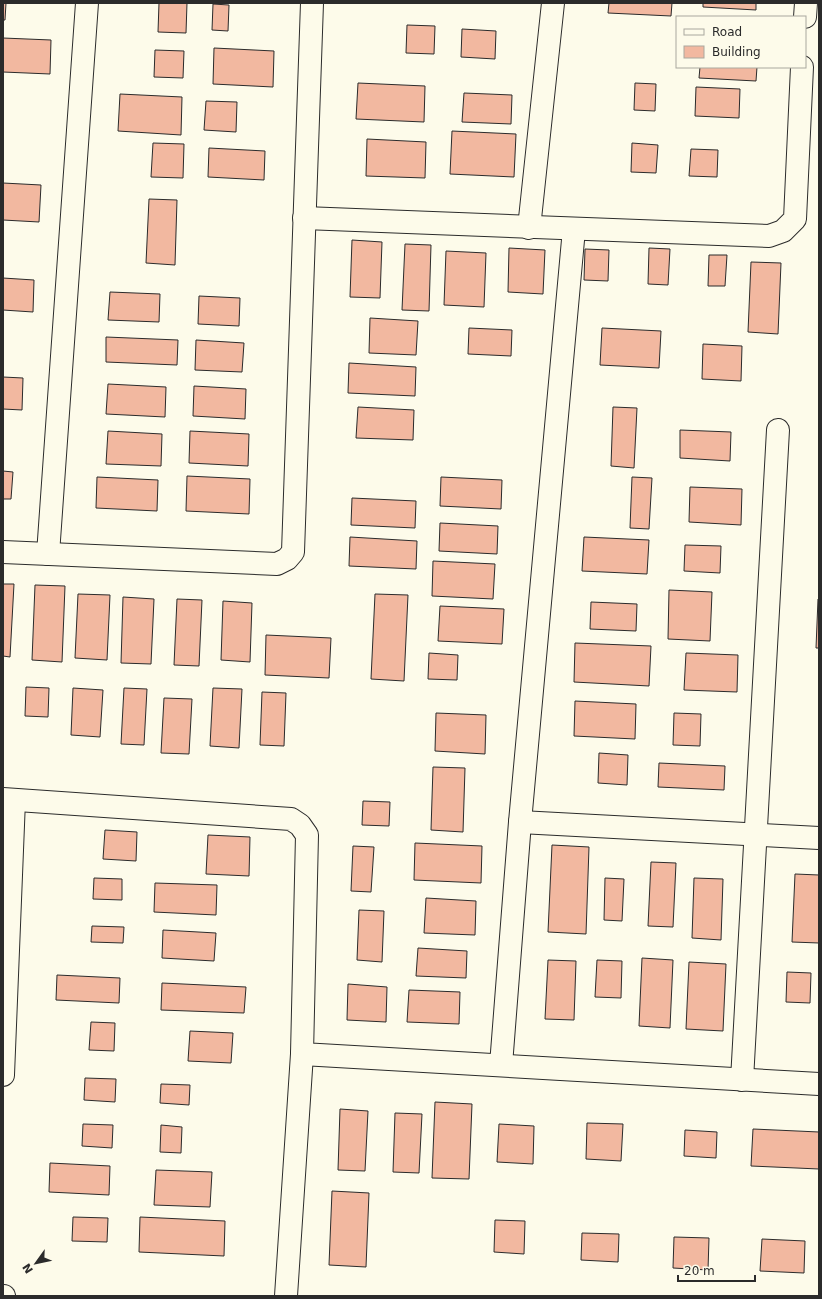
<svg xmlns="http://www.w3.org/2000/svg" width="822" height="1299" font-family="'DejaVu Sans',sans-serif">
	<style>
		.building { fill: #f2b8a0; stroke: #2b2b2b }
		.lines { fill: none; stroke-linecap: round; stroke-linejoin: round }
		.street-casing { stroke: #2b2b2b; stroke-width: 24 }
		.street { stroke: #fdfbea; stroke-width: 22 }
	</style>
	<rect width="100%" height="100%" fill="#fdfbea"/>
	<g class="building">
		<polygon points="3,3 6,3 5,20 3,20"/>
		<polygon points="159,3 187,3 186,33 158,32"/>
		<polygon points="609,3 672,3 671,16 608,13"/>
		<polygon points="703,3 756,3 756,10 703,7"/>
		<polygon points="213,4 229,5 228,31 212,30"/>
		<polygon points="407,25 435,26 434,54 406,53"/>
		<polygon points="462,29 496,31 495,59 461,57"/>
		<polygon points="3,38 51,40 50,74 3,72"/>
		<polygon points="214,48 274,51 273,87 213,84"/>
		<polygon points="155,50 184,51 183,78 154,77"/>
		<polygon points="700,67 757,67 756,81 699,78"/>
		<polygon points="358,83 425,86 424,122 356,119"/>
		<polygon points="635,83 656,84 655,111 634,110"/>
		<polygon points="696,87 740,89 739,118 695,116"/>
		<polygon points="464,93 512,95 511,124 462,122"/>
		<polygon points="120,94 182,97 181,135 118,131"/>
		<polygon points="206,101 237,102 236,132 204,130"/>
		<polygon points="452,131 516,134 514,177 450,174"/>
		<polygon points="367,139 426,142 425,178 366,176"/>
		<polygon points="153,143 184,144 183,178 151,177"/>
		<polygon points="632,143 658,145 656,173 631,172"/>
		<polygon points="209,148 265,151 264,180 208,177"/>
		<polygon points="691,149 718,150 717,177 689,176"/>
		<polygon points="3,183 41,185 39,222 3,220"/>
		<polygon points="149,199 177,200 175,265 146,263"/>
		<polygon points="352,240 382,242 380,298 350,297"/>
		<polygon points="405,244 431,245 429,311 402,310"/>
		<polygon points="509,248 545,250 543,294 508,292"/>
		<polygon points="649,248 670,249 668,285 648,284"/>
		<polygon points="585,249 609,250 608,281 584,280"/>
		<polygon points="446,251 486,253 484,307 444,305"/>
		<polygon points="709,255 727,255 725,286 708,286"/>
		<polygon points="751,262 781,263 778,334 748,332"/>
		<polygon points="3,278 34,280 33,312 3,310"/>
		<polygon points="110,292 160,294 159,322 108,320"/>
		<polygon points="199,296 240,298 239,326 198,324"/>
		<polygon points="370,318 418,321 416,355 369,353"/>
		<polygon points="469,328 512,330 511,356 468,354"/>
		<polygon points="602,328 661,331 659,368 600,365"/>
		<polygon points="106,337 178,340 177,365 106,362"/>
		<polygon points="196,340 244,343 242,372 195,370"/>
		<polygon points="703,344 742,346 741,381 702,379"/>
		<polygon points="349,363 416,367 415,396 348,393"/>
		<polygon points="3,377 23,378 22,410 3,409"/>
		<polygon points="108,384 166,387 165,417 106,414"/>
		<polygon points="194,386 246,389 245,419 193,416"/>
		<polygon points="358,407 414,410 413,440 356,438"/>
		<polygon points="613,407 637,408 634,468 611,466"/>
		<polygon points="680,430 731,432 730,461 680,458"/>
		<polygon points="108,431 162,434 161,466 106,464"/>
		<polygon points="190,431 249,434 248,466 189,463"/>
		<polygon points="3,471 13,472 11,499 3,499"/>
		<polygon points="187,476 250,479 249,514 186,511"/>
		<polygon points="97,477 158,480 157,511 96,508"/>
		<polygon points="441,477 502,480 501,509 440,506"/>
		<polygon points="632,477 652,478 649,529 630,528"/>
		<polygon points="690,487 742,489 741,525 689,522"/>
		<polygon points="352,498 416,501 415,528 351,525"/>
		<polygon points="440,523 498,526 497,554 439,551"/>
		<polygon points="350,537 417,541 416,569 349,566"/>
		<polygon points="584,537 649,540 647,574 582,571"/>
		<polygon points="685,545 721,546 720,573 684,571"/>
		<polygon points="433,561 495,564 493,599 432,596"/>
		<polygon points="3,584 14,584 10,657 3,656"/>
		<polygon points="35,585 65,586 62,662 32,660"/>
		<polygon points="669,590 712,592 710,641 668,639"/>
		<polygon points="78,594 110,595 107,660 75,658"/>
		<polygon points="375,594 408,595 404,681 371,679"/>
		<polygon points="123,597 154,599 151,664 121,663"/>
		<polygon points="177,599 202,600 199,666 174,665"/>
		<polygon points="818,599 819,599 819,648 816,648"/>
		<polygon points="223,601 252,603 250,662 221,660"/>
		<polygon points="591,602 637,604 636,631 590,629"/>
		<polygon points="440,606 504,609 502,644 438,641"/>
		<polygon points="266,635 331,638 329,678 265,675"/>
		<polygon points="575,643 651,646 649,686 574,682"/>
		<polygon points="429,653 458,655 457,680 428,679"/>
		<polygon points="686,653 738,655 737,692 684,690"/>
		<polygon points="26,687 49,688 48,717 25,716"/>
		<polygon points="73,688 103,690 100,737 71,735"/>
		<polygon points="124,688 147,689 144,745 121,744"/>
		<polygon points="213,688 242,689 239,748 210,746"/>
		<polygon points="262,692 286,693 284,746 260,745"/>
		<polygon points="164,698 192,699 189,754 161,753"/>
		<polygon points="575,701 636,704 635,739 574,736"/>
		<polygon points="436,713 486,715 485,754 435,751"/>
		<polygon points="674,713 701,714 700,746 673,745"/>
		<polygon points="599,753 628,755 627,785 598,783"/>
		<polygon points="659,763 725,766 724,790 658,787"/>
		<polygon points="433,767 465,768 463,832 431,830"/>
		<polygon points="363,801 390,802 389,826 362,825"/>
		<polygon points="105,830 137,832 136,861 103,859"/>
		<polygon points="208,835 250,837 249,876 206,874"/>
		<polygon points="415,843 482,846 481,883 414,880"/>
		<polygon points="552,845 589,847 586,934 548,932"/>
		<polygon points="353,846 374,847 371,892 351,891"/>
		<polygon points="651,862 676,863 673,927 648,926"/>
		<polygon points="795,874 819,875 819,943 792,942"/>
		<polygon points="94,878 122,879 122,900 93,899"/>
		<polygon points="605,878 624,879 622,921 604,920"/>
		<polygon points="694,878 723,879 721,940 692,938"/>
		<polygon points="155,883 217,885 216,915 154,912"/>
		<polygon points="426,898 476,901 475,935 424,933"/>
		<polygon points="359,910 384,911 382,962 357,960"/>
		<polygon points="92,926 124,927 123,943 91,942"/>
		<polygon points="163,930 216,933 214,961 162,958"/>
		<polygon points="418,948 467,951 466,978 416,976"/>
		<polygon points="642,958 673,960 670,1028 639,1026"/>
		<polygon points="548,960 576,961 574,1020 545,1019"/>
		<polygon points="597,960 622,961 621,998 595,997"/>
		<polygon points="689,962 726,964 723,1031 686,1029"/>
		<polygon points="787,972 811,973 810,1003 786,1002"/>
		<polygon points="57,975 120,978 119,1003 56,1000"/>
		<polygon points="162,983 246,987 244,1013 161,1010"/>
		<polygon points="348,984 387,987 386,1022 347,1020"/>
		<polygon points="409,990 460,992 459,1024 407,1022"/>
		<polygon points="91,1022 115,1023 114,1051 89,1050"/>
		<polygon points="190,1031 233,1033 231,1063 188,1061"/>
		<polygon points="85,1078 116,1079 115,1102 84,1100"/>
		<polygon points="161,1084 190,1085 189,1105 160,1103"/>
		<polygon points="435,1102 472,1104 469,1179 432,1178"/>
		<polygon points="340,1109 368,1111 365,1171 338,1170"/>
		<polygon points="395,1113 422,1114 419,1173 393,1172"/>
		<polygon points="587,1123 623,1124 621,1161 586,1159"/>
		<polygon points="83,1124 113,1125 112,1148 82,1146"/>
		<polygon points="499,1124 534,1126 533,1164 497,1162"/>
		<polygon points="161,1125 182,1127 181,1153 160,1152"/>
		<polygon points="753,1129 819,1132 819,1169 751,1166"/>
		<polygon points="685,1130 717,1132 716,1158 684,1156"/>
		<polygon points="50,1163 110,1166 109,1195 49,1192"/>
		<polygon points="156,1170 212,1172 210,1207 154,1205"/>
		<polygon points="332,1191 369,1193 366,1267 329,1265"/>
		<polygon points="73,1217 108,1218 107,1242 72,1241"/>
		<polygon points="140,1217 225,1221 224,1256 139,1252"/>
		<polygon points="495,1220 525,1221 524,1254 494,1252"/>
		<polygon points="582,1233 619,1234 618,1262 581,1260"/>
		<polygon points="674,1237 709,1238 708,1270 673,1268"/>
		<polygon points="762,1239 805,1241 804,1273 760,1271"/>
	</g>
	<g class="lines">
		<g class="street-casing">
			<g id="street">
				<polyline points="805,17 806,3"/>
				<polyline points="304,218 769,236 783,231 795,219 802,67"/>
				<polyline points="529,228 553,3"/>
				<polyline points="3,552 277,564 287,559 293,552 312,3"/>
				<polyline points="48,554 87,3"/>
				<polyline points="3,799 291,819 300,825 307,835 302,1054 819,1084"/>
				<polyline points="520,822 819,838"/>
				<polyline points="501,1065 520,822 574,229"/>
				<polyline points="3,1075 14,800"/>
				<polyline points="742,1080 778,430"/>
				<polyline points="3,1296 4,1296"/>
				<polyline points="286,1296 302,1054"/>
			</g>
		</g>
		<use href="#street" class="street"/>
	</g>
	<rect width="822" height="1299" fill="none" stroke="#2b2b2b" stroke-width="8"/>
	<rect x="676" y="16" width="130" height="52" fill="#fdfbea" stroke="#a9a89e"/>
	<rect x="684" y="29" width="20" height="6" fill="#fdfbea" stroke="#a9a89e"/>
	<text x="712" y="36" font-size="12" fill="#2b2b2b">Road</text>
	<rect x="684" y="46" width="20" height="12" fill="#f2b8a0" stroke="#a9a89e"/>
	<text x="712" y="56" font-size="12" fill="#2b2b2b">Building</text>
	<g transform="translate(36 1263) rotate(237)" stroke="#fdfbea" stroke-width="3" paint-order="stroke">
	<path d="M0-3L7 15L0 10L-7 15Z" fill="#2b2b2b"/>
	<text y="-6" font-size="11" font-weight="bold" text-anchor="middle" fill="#2b2b2b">N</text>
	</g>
	<path d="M678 1275v6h77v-6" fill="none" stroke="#2b2b2b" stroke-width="2"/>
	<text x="684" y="1275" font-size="12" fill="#2b2b2b" stroke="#fdfbea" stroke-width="3" paint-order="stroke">20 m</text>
</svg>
